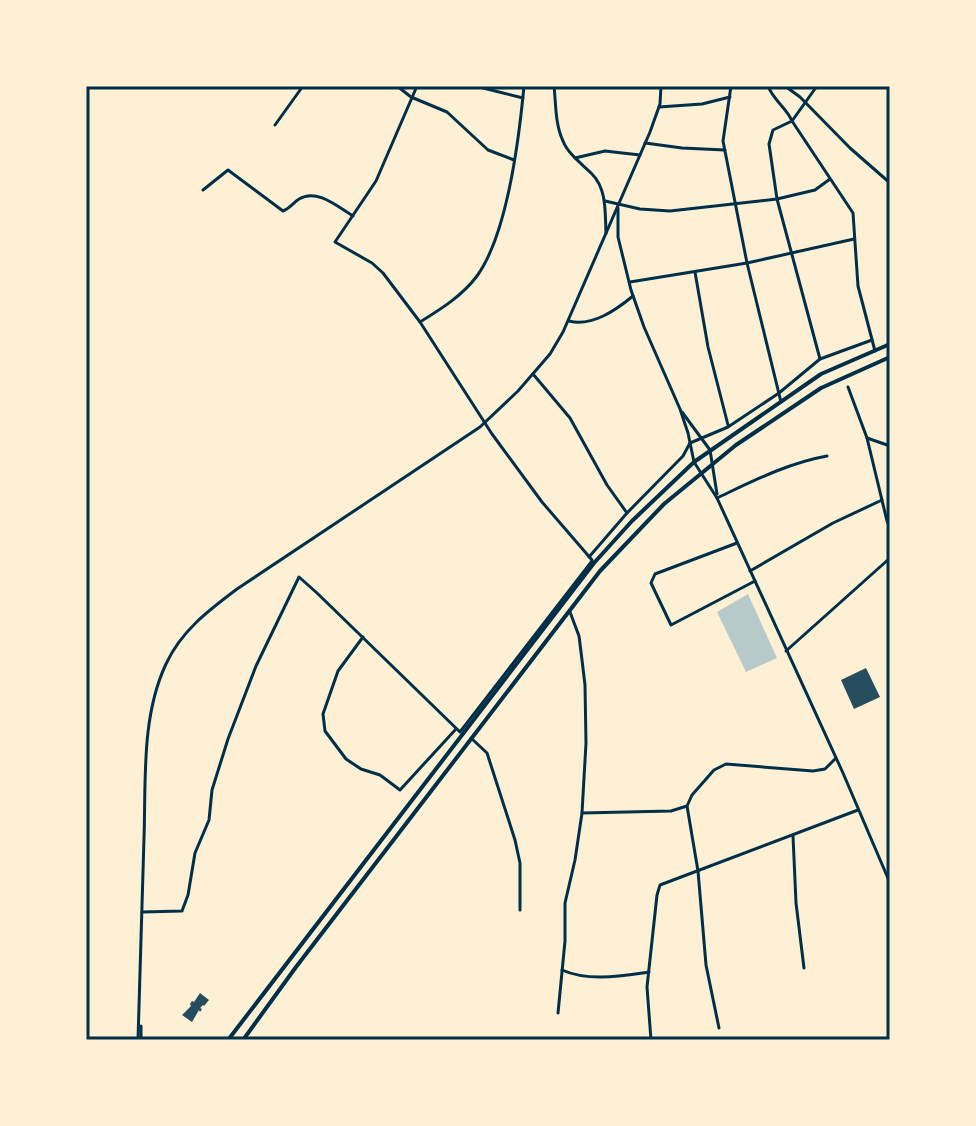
<svg xmlns="http://www.w3.org/2000/svg" width="976" height="1126" font-family="Jost,sans-serif">
	<style>
		.green { fill: #b9caca }
		.building { fill: #264d5e }
		.lines { fill: none; stroke-linecap: round; stroke-linejoin: round }
		.minor { stroke: #003049; stroke-width: 3 }
		.tertiary { stroke: #003049; stroke-width: 3 }
		.primary { stroke: #003049; stroke-width: 4 }
		.neatline { fill: none; stroke: #003049; stroke-width: 3 }
	</style>
	<rect width="100%" height="100%" fill="#fdf0d5"/>
	<polygon class="green" points="748,594 777,658 746,672 717,612"/>
	<g class="building">
		<polygon points="866,668 880,697 854,709 841,680"/>
		<polygon points="200,993 209,1000 204,1006 203,1005 200,1008 202,1009 200,1012 199,1010 192,1022 182,1015 191,1006 190,1004 192,1001 194,1002"/>
	</g>
	<g class="lines">
		<g class="minor">
			<polyline points="397,86 411,97 447,112 488,150 514,160"/>
			<polyline points="417,86 376,181 335,242 372,263 383,273 420,322 492,434 542,502 592,560"/>
			<polyline points="475,86 523,98"/>
			<path d="M554,86C556,104 555,124 563,141C568,154 582,164 592,174C607,189 605,213 606,233"/>
			<polyline points="731,86 723,141 747,263 781,402"/>
			<path d="M768,86C773,100 787,108 792,121L853,213L858,286L875,351"/>
			<polyline points="785,86 800,97 850,148 890,183"/>
			<polyline points="817,86 792,121 773,130 769,144 777,199 820,359"/>
			<polyline points="659,107 702,104 730,97"/>
			<polyline points="275,125 303,86"/>
			<polyline points="645,143 682,148 725,150"/>
			<polyline points="575,158 605,151 640,155"/>
			<path d="M203,190L228,170L283,211C290,208 293,203 299,199C317,188 338,207 353,216"/>
			<polyline points="605,201 640,209 670,211 777,199 815,190 830,179"/>
			<polyline points="695,272 708,347 728,425"/>
			<polyline points="630,282 747,263 854,239"/>
			<path d="M569,321C592,327 616,310 633,296"/>
			<path d="M420,322C441,309 462,296 477,276C508,233 519,139 524,86"/>
			<polyline points="533,374 570,418 607,485 627,513"/>
			<polyline points="848,387 867,438 887,521 890,527"/>
			<polyline points="867,438 890,446"/>
			<path d="M717,498C753,481 788,463 827,456"/>
			<polyline points="737,543 655,574 651,583 671,625 755,581"/>
			<polyline points="589,557 627,513 683,456 690,443 728,427 779,393 820,359 872,340"/>
			<polyline points="750,571 833,523 882,500"/>
			<polyline points="363,637 338,671 323,714 325,731 346,759 361,769 380,775 400,790 456,729"/>
			<polyline points="786,651 890,558"/>
			<polyline points="471,738 487,753 515,840 520,863 520,910"/>
			<polyline points="582,813 671,811 687,806"/>
			<polyline points="793,836 796,903 804,968"/>
			<polyline points="142,912 182,911 188,895 195,853 209,820 212,790 228,739 256,666 299,577 317,593 460,732 592,561"/>
			<path d="M562,970C589,982 621,976 649,972"/>
			<polyline points="558,1013 565,941 565,903 575,860 582,813 586,743 585,685 582,660 579,636 570,612"/>
			<polyline points="719,1028 706,965 698,871 687,806 692,795 714,770 726,764 813,771 825,769 835,759"/>
			<polyline points="651,1040 647,987 657,895 660,885 858,810"/>
		</g>
		<g class="tertiary">
			<polyline points="618,208 618,237 631,290 644,327 680,409 688,433 694,462 717,498 843,773 890,883"/>
			<polyline points="682,412 710,450 717,494"/>
			<polyline points="141,1026 141,1040"/>
			<path d="M138,1040C140,973 142,906 144,838C146,781 141,717 166,664C181,631 209,610 237,589L480,427L518,391L550,354L563,332L650,132L660,104L661,86"/>
		</g>
		<g class="primary">
			<polyline points="228,1040 594,563 632,521 694,462 821,374 890,344"/>
			<polyline points="243,1040 296,967 600,571 664,504 736,445 821,388 890,357"/>
		</g>
	</g>
	<rect width="976" height="1126" fill="none" stroke="#fdf0d5" stroke-width="176"/>
	<rect x="88" y="88" width="800" height="950" class="neatline"/>
</svg>
